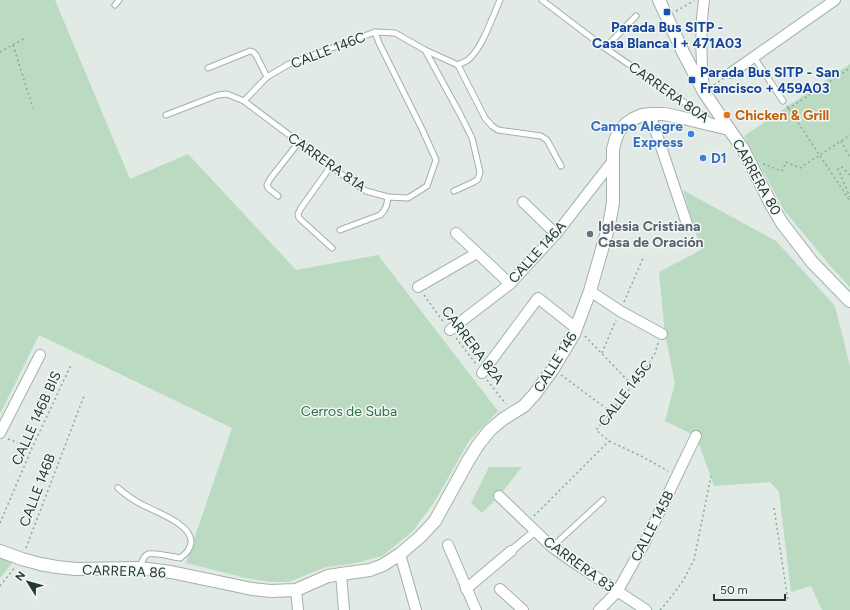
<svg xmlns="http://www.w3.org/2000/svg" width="850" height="610" font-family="Figtree,sans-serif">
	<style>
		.green { fill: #bbdac2 }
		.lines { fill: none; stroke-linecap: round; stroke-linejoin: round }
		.service-casing { stroke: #a4b1ac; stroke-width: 7 }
		.pedestrian-casing { stroke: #a4b1ac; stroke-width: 9 }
		.minor-casing { stroke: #a4b1ac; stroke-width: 12 }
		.tertiary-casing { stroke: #a4b1ac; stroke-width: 14 }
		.path { stroke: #84ac9d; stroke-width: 1.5; stroke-dasharray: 2 3; stroke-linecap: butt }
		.service { stroke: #fff; stroke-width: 5 }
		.pedestrian { stroke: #fff; stroke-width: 7 }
		.minor { stroke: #fff; stroke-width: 10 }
		.tertiary { stroke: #fff; stroke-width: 12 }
		.transit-dot { fill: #1a4fb4; stroke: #f1f7f4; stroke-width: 1.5 }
		.food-dot { fill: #e8710a; stroke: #f1f7f4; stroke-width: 1.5 }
		.shop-dot { fill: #3f7fe0; stroke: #f1f7f4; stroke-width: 1.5 }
		.worship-dot { fill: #6b7280; stroke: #f1f7f4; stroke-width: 1.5 }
		.labels { text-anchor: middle; stroke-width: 3; stroke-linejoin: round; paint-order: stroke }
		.transit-label { font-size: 14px; font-weight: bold; fill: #164399; stroke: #f1f7f4 }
		.street-label { font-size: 14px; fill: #233932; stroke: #f1f7f4 }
		.food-label { font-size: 14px; font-weight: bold; fill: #c56008; stroke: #f1f7f4; text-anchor: start }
		.shop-label { font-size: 14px; font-weight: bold; fill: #366cbe; stroke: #f1f7f4; text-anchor: end }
		.worship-label { font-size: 14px; font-weight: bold; fill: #5b616d; stroke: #f1f7f4; text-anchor: start }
		.park-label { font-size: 14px; fill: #306d44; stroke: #f1f7f4 }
	</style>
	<rect width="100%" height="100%" fill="#e1eae5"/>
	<g class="green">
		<polygon points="0,0 55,0 130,179 188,154 296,270 378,255 498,411 469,441 435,501 413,531 382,556 352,564 326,567 289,582 271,582 246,578 186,563 232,428 39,335 0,414"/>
		<polygon points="850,64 850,287 833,269 784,210 744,136"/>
		<polygon points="683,190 776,241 835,306 850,366 850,610 822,610 811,586 791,592 779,492 770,482 714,486 696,436 665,421 675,383 665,334 659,272 701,250"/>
		<polygon points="489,467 522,467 499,496 482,513 471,503"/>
		<polygon points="0,556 13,562 0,578"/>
	</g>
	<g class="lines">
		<g class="service-casing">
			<g id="service">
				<polyline points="542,0 605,48 681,100 710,121"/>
				<polyline points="115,5 119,0"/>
				<polyline points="605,48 636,16"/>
				<polyline points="425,50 460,114 472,138 480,172 478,179 474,182 454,191"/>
				<polyline points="754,57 783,101"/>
				<polyline points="458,65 485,118 492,126 498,130 541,136 547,140 561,166"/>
				<polyline points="208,68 250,51 253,52 256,55 267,77"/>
				<path d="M244,101L267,77L289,64L375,32L395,33L425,50L458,65C461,63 466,62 469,59C482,48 493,16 500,0"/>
				<polyline points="166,115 218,95 227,94 244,101 348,179 366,191 388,197 408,198 427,186 436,160 422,129 379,43 375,32"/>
				<polyline points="331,166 301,208 298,214 299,218 332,248"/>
				<polyline points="278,196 268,188 267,185 270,179 299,142"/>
				<path d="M340,230L380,215C386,210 387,205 388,197"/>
				<path d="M118,488C125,494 133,500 141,504C155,512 193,524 191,543C190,550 186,554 180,558C172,557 156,552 148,554C143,556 142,562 140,567"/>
				<polyline points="552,547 603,500"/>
			</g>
		</g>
		<g class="pedestrian-casing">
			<polyline id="pedestrian" points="511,551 535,531"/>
		</g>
		<g class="minor-casing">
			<g id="minor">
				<polyline points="731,73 835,0"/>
				<path d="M704,90C701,60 700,29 704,0"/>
				<polyline points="650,114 687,224"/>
				<polyline points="523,202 556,234"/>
				<polyline points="456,233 510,284"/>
				<polyline points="418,287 477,253"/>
				<polyline points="590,291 620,311 662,334"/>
				<polyline points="450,330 510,284 556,234 612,162"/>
				<polyline points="482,373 538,298 576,328"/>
				<polyline points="0,433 40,355"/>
				<polyline points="499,496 552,547 573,562 646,610"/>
				<polyline points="448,545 476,610"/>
				<polyline points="400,554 416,610"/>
				<polyline points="341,574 344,610"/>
				<polyline points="466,589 511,551"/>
				<polyline points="500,589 523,610"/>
				<polyline points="296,590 298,610"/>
				<polyline points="599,610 617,592 645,542 696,436"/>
			</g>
		</g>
		<g class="tertiary-casing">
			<g id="tertiary">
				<polyline points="659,0 683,52 704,92 729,129 743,149 772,206 782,223 812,262 850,301"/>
				<polyline points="0,551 22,559 40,564 57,567 76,569 140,568 171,572 252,589 271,591 296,590 328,576 341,574 370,570 383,565 400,554 420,537 435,521 468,461 478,445 490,430 503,419 524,406 534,395 553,369 574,334 590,291 609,225 613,203 613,149 616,138 619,131 626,124 633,119 642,115 650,114 664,114 679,117 729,129"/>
			</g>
		</g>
		<g class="path">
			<polyline points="676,11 694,1"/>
			<polyline points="13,45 33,108"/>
			<polyline points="0,52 25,38"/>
			<polyline points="714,85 724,78"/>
			<polyline points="787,106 850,201"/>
			<polyline points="788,109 850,68"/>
			<polyline points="841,141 850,158"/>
			<polyline points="763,164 782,171 786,162 800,168 850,135"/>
			<polyline points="850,175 842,167 838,169 850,197"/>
			<polyline points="424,295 444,323"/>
			<polyline points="624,302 644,256"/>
			<polyline points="585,336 632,385"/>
			<polyline points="456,338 476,364"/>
			<polyline points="658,343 655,353 646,369 596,430 609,441 643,457 668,471"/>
			<polyline points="602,353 616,320"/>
			<polyline points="561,375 611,412"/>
			<polyline points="487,380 506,404"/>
			<polyline points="8,439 32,448"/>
			<polyline points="774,508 788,601"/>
			<polyline points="534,516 609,441"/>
			<polyline points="0,523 32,448 71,365"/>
			<polyline points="26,548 84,396"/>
			<polyline points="0,586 15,567"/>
			<polyline points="660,610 668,601 683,581 694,560 711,476"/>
		</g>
		<use href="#service" class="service"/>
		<use href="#pedestrian" class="pedestrian"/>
		<use href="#minor" class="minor"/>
		<use href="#tertiary" class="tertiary"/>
	</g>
	<g class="transit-dot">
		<rect x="663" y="8" width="8" height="8" rx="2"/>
		<rect x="688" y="76" width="8" height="8" rx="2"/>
	</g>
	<circle class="food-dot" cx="727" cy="115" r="4"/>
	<g class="shop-dot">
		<circle cx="691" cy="134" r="4"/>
		<circle cx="703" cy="158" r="4"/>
	</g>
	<circle class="worship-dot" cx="590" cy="234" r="4"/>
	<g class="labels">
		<g class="transit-label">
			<text x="667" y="32">Parada Bus SITP -<tspan x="667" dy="16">Casa Blanca I + 471A03</tspan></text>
			<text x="700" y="77" text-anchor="start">Parada Bus SITP - San<tspan x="700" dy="16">Francisco + 459A03</tspan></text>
		</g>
		<g class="street-label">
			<text transform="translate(328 50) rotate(-21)" y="5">CALLE 146C</text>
			<text transform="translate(669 92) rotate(35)" y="5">CARRERA 80A</text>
			<text transform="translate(327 162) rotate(35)" y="5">CARRERA 81A</text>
			<text transform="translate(757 177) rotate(61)" y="5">CARRERA 80</text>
			<text transform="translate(537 252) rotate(-48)" y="5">CALLE 146A</text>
			<text transform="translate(473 345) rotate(53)" y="5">CARRERA 82A</text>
			<text transform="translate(555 362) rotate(-58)" y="5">CALLE 146</text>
			<text transform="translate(625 393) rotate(-53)" y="5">CALLE 145C</text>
			<text transform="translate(36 418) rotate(-66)" y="5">CALLE 146B BIS</text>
			<text transform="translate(37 490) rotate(-69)" y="5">CALLE 146B</text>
			<text transform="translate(652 526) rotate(-63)" y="5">CALLE 145B</text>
			<text transform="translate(579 564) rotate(36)" y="5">CARRERA 83</text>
			<text transform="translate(124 571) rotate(2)" y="5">CARRERA 86</text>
		</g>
		<g class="food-label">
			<text x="735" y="120">Chicken &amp; Grill</text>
		</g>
		<g class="shop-label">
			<text x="683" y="131">Campo Alegre<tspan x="683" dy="16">Express</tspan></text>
			<text x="711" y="163" text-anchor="start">D1</text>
		</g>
		<g class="worship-label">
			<text x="598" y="231">Iglesia Cristiana<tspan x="598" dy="16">Casa de Oración</tspan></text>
		</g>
		<g class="park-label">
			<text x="349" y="416">Cerros de Suba</text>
		</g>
	</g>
	<g transform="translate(28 582) rotate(307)" stroke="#f1f7f4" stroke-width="3" paint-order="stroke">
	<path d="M0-3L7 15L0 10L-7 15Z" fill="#233932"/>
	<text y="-6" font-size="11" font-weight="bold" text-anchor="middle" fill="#233932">N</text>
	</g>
	<path d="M714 594v6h71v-6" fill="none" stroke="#233932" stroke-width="2"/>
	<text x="720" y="594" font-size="12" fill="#233932" stroke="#f1f7f4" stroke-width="3" paint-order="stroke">50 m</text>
</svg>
